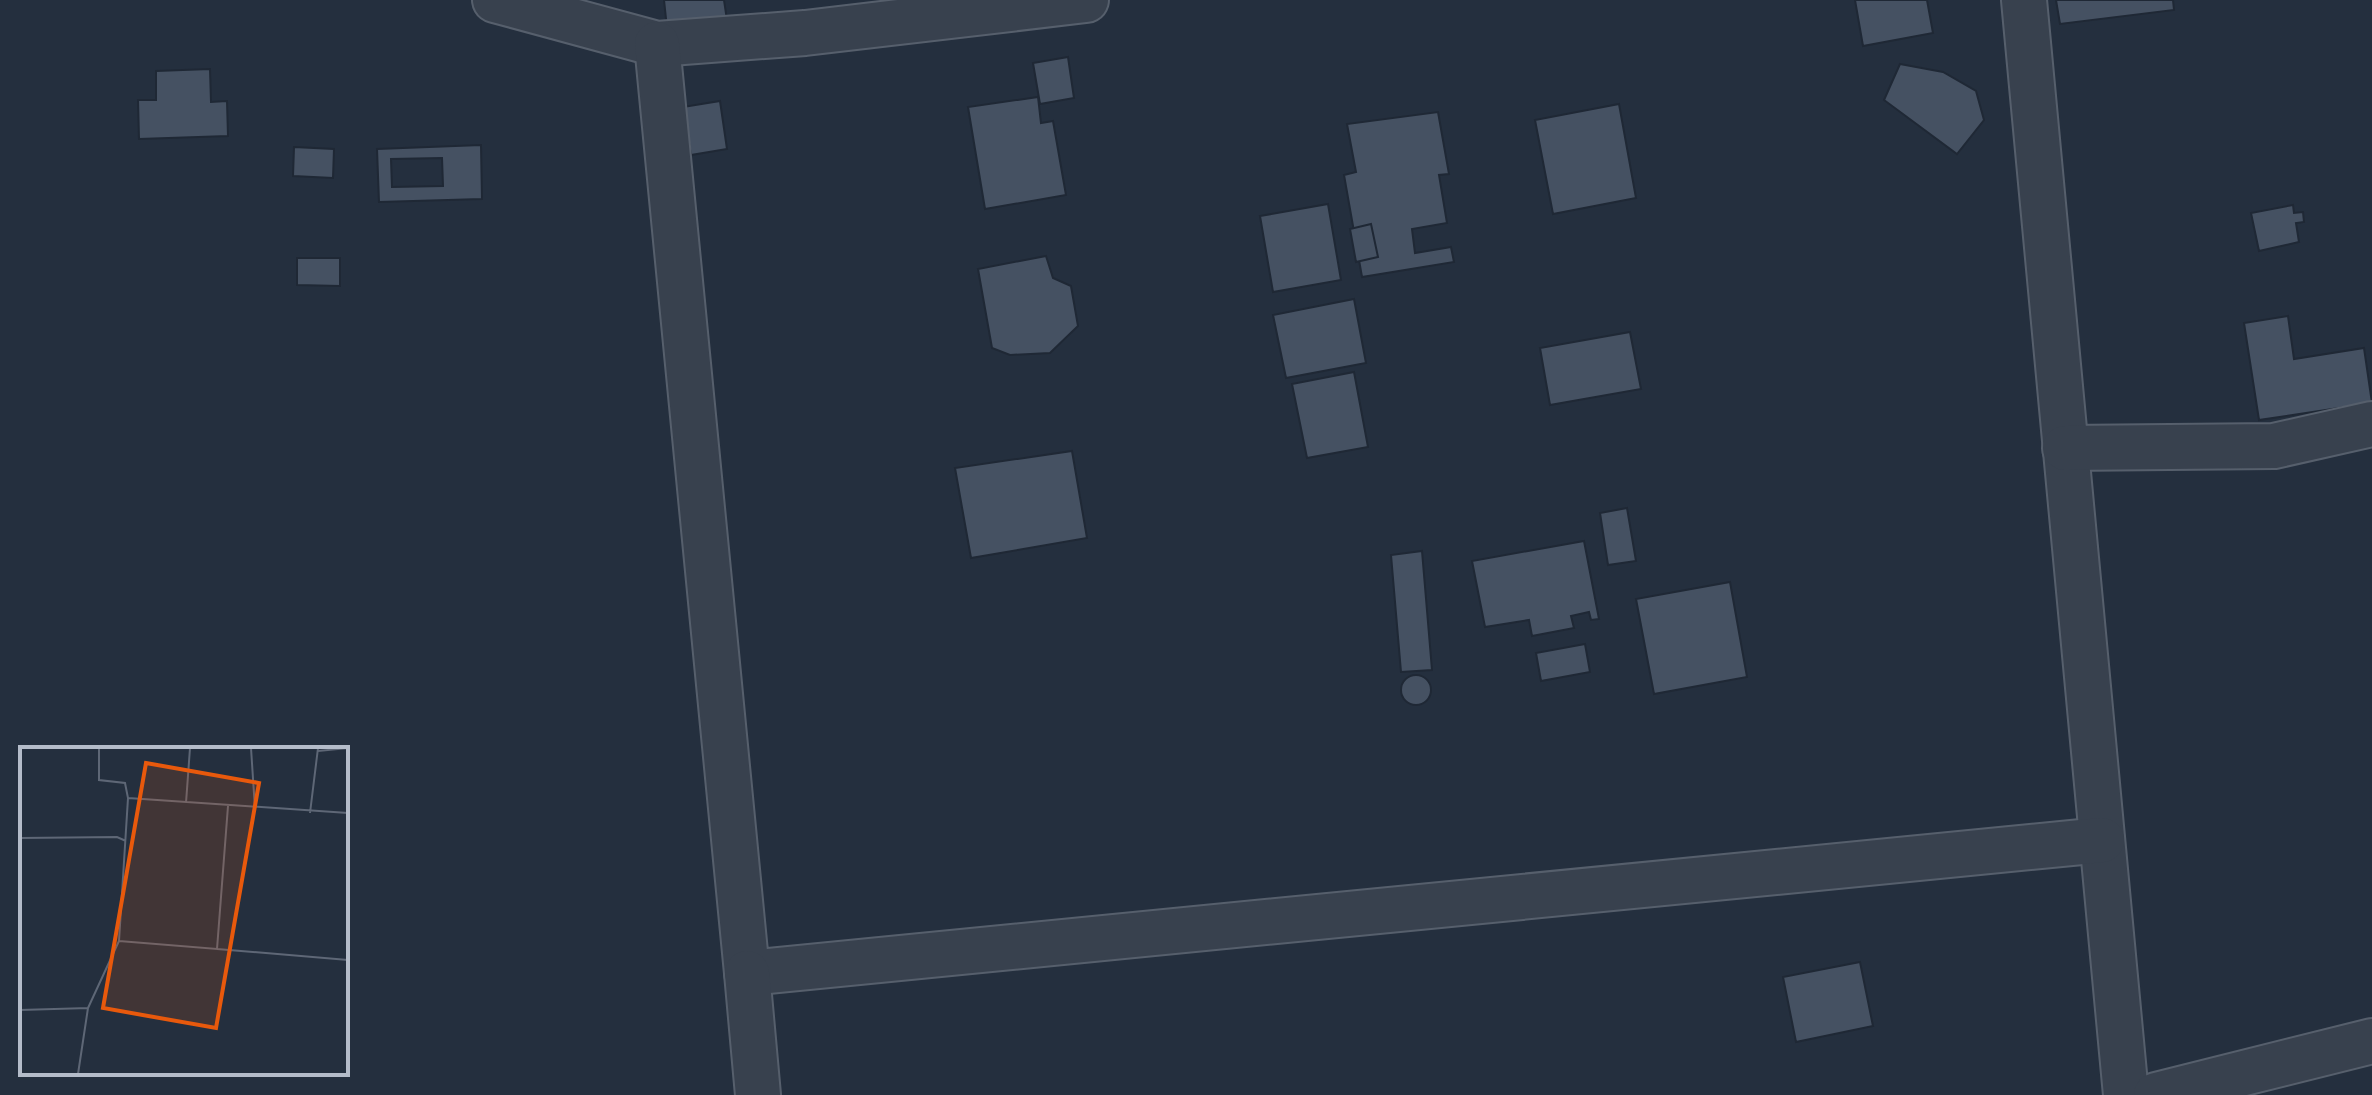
<svg xmlns="http://www.w3.org/2000/svg" width="2372" height="1095" font-family="'Work Sans',sans-serif">
	<style>
		.building { fill: #455162; stroke: #1f2835; stroke-width: 2; fill-rule: evenodd }
		.lines { fill: none; stroke-linecap: round; stroke-linejoin: round }
		.street-casing { stroke: #565f6c; stroke-width: 48 }
		.street { stroke: #38414e; stroke-width: 44 }
		.inset-road { fill: none; stroke: #5e6776; stroke-width: 2 }
		.view { fill: #e8590c; fill-opacity: 0.15; stroke: #e8590c; stroke-width: 4 }
		.inset-edge { fill: none; stroke: #b4bcc9; stroke-width: 4 }
	</style>
	<rect width="100%" height="100%" fill="#242f3e"/>
	<g class="building">
		<polygon points="664,0 724,0 727,20 667,28"/>
		<polygon points="1855,0 1927,0 1933,33 1863,46"/>
		<polygon points="2056,0 2173,0 2174,10 2060,24"/>
		<polygon points="1068,57 1074,98 1040,104 1033,63"/>
		<polygon points="1900,64 1943,72 1976,91 1984,120 1957,154 1884,100"/>
		<polygon points="210,69 211,102 227,101 228,136 139,139 138,100 156,100 156,71"/>
		<polygon points="1038,97 1041,123 1053,121 1066,195 985,209 968,107"/>
		<polygon points="720,101 727,149 691,155 683,107"/>
		<polygon points="1619,104 1636,198 1553,214 1535,120"/>
		<polygon points="1438,112 1449,174 1439,175 1447,223 1412,229 1415,253 1451,247 1454,262 1362,277 1344,175 1356,172 1347,124"/>
		<path d="M481,145L482,199L379,202L377,149ZM442,158L443,186L392,187L391,159Z"/>
		<polygon points="294,147 334,149 333,178 293,176"/>
		<polygon points="1328,204 1341,280 1273,292 1260,216"/>
		<polygon points="2293,205 2294,213 2303,212 2304,222 2296,223 2299,242 2259,251 2251,213"/>
		<polygon points="1371,224 1378,257 1356,262 1350,229"/>
		<polygon points="1046,256 1053,278 1071,286 1078,326 1050,353 1010,355 992,348 978,269"/>
		<polygon points="297,258 340,258 340,286 297,285"/>
		<polygon points="1354,299 1366,363 1286,378 1273,315"/>
		<polygon points="2288,316 2294,359 2364,348 2372,403 2259,420 2244,323"/>
		<polygon points="1630,332 1641,389 1550,405 1540,348"/>
		<polygon points="1354,372 1368,447 1307,458 1292,384"/>
		<polygon points="1072,451 1087,538 971,558 955,468"/>
		<polygon points="1627,508 1636,561 1608,565 1600,513"/>
		<polygon points="1584,541 1599,619 1591,620 1589,612 1571,616 1574,628 1532,636 1529,620 1485,627 1472,561"/>
		<polygon points="1422,551 1432,670 1401,672 1391,555"/>
		<polygon points="1730,582 1747,677 1654,694 1636,599"/>
		<polygon points="1585,644 1590,672 1541,681 1536,653"/>
		<circle cx="1416" cy="690" r="15"/>
		<polygon points="1860,962 1873,1026 1796,1042 1783,977"/>
	</g>
	<g class="lines">
		<g class="street-casing">
			<g id="street">
				<polyline points="495,0 657,44 805,33 1086,0"/>
				<polyline points="2024,0 2126,1095"/>
				<polyline points="657,44 747,973 2102,840"/>
				<polyline points="2065,448 2274,446 2372,424"/>
				<polyline points="747,973 758,1095"/>
				<polyline points="2156,1095 2372,1041"/>
			</g>
		</g>
		<use href="#street" class="street"/>
	</g>
	<g transform="translate(20 747)">
		<rect width="328" height="328" fill="#242f3e"/>
		<path class="inset-road" d="M231,1L235,62M298,4L328,1M108,51L328,66M166,56L170,1M290,66L298,1M0,91L97,90L106,94M99,194L197,202L208,59M197,202L328,213M68,261L99,194L108,51L105,36L79,33V1M0,263L68,261L58,327"/>
		<path class="view" d="M126,16L239,36L196,281L83,261Z"/>
		<rect width="328" height="328" class="inset-edge"/>
	</g>
</svg>
